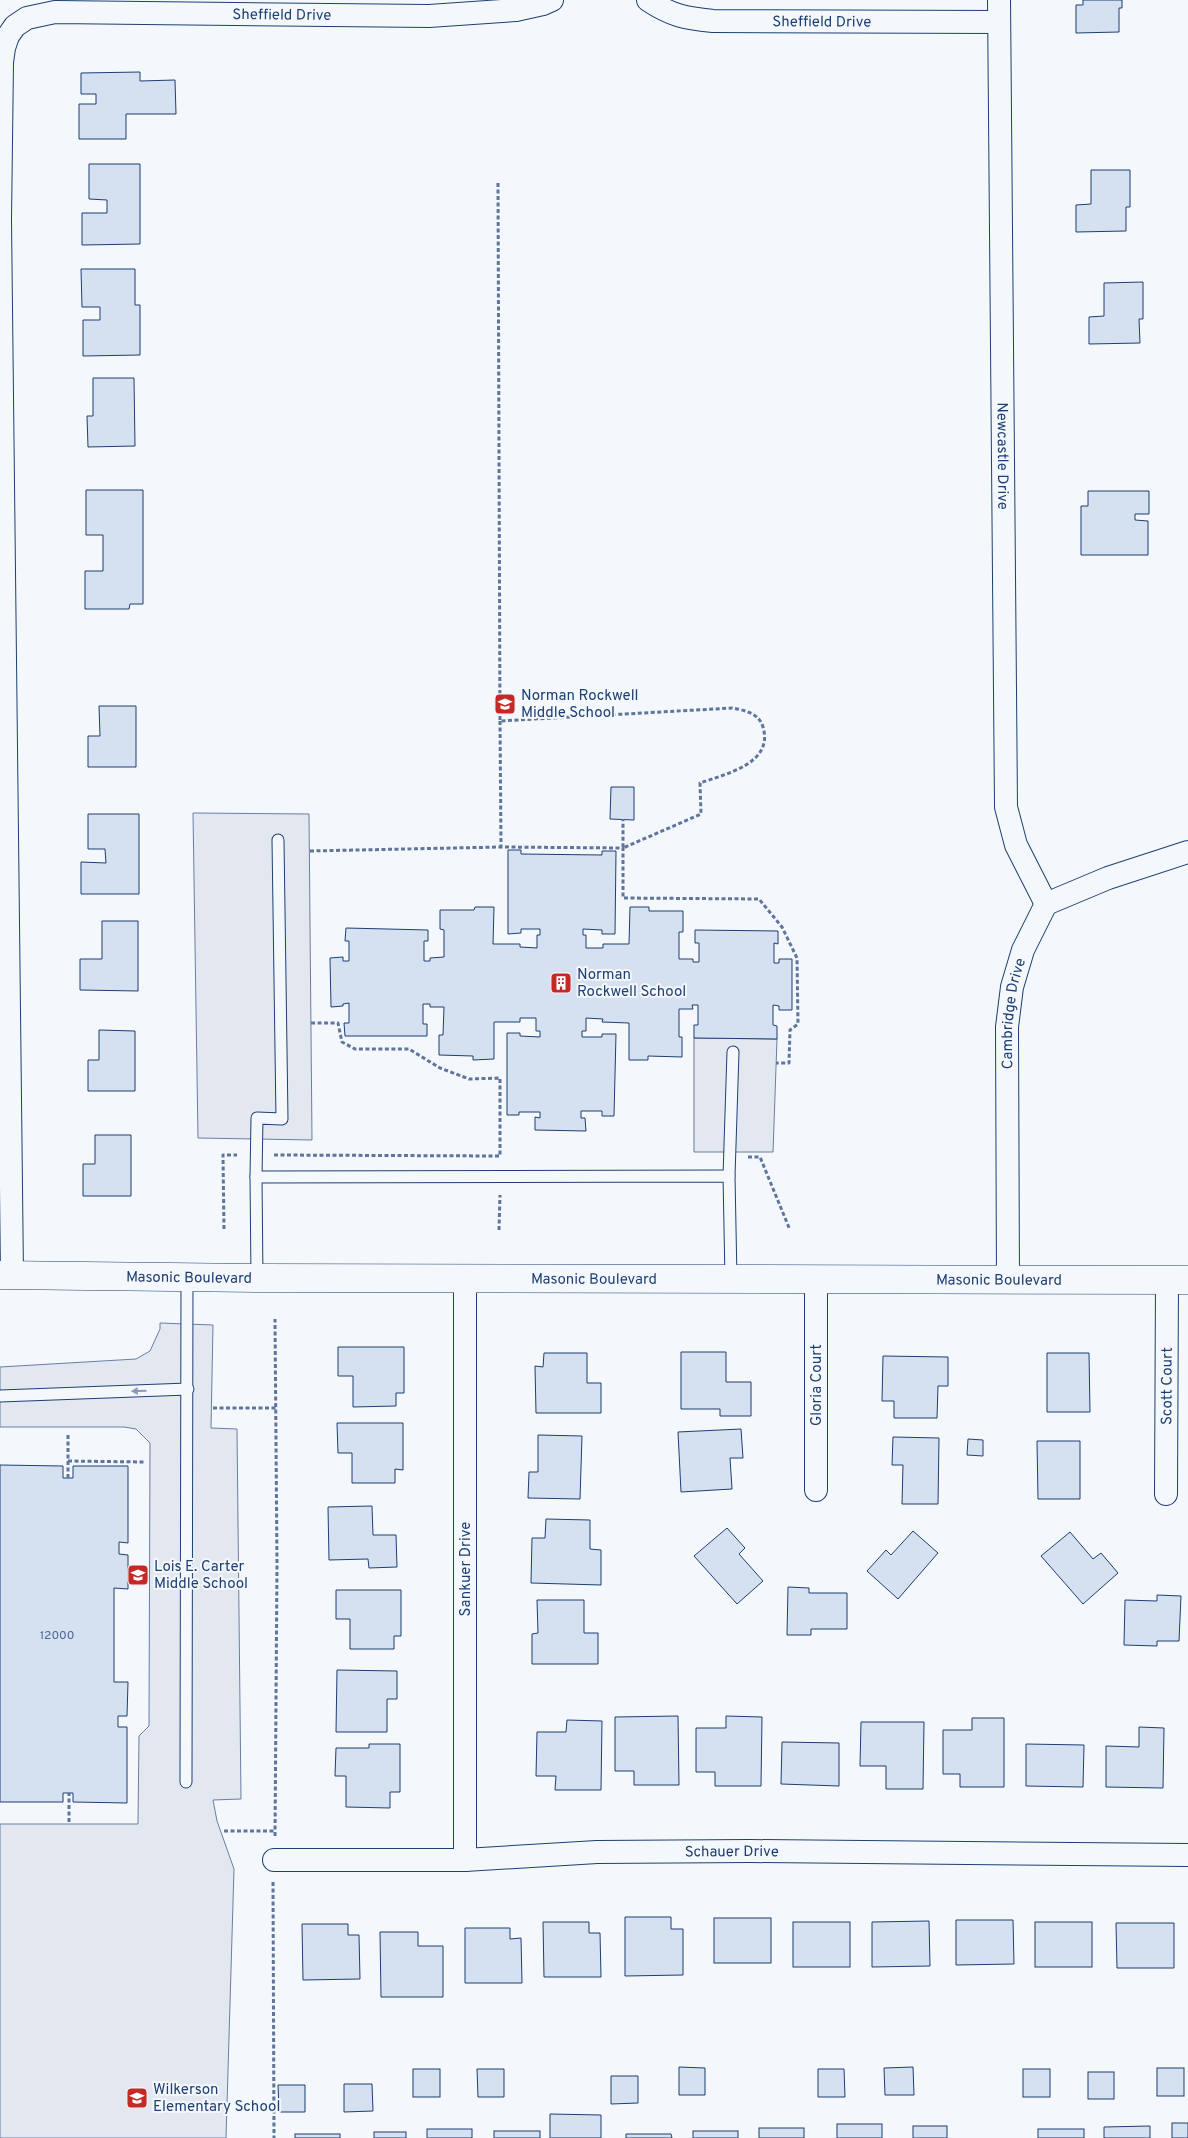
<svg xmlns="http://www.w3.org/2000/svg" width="1188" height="2138" font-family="Overpass,sans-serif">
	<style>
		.parking { fill: #e3e8f0; stroke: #687fa3 }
		.building { fill: #d5e0f0; stroke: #1d3f73 }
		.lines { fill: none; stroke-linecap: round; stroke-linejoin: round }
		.lane-casing { stroke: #1d3f73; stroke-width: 13 }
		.street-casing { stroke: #1d3f73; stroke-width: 24 }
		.secondary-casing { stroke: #1d3f73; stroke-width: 29 }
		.path { stroke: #5e769c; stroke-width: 3; stroke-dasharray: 4 2.5; stroke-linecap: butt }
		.lane { stroke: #f4f7fb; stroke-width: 11 }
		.street { stroke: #f4f7fb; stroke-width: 22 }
		.secondary { stroke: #f4f7fb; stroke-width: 28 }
		.oneway { fill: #889bb7 }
		.labels { text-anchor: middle; stroke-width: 4; stroke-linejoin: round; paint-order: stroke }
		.number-label { font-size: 12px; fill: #4b6792 }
		.street-label { font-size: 15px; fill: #1d3f73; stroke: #f4f7fb }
		.poi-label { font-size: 15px; fill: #1d3f73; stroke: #f4f7fb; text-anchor: start }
	</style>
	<rect width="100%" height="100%" fill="#f4f7fb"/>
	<g class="parking">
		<polygon points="193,813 309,814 312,1140 198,1138"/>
		<polygon points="694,1038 777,1039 773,1152 694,1152"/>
		<polygon points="160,1323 213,1325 211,1428 237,1429 241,1799 213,1800 217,1821 234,1869 226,2138 0,2138 0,1824 138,1824 139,1736 149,1726 150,1443 136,1429 124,1427 0,1427 0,1367 136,1359 150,1351 160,1329"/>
	</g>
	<g class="building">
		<polygon points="1083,0 1122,0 1122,8 1119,8 1119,32 1076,33 1076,5 1083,5"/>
		<polygon points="140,72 140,81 175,80 176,114 126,114 126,139 79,139 79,104 96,104 96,94 81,94 81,73"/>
		<polygon points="89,164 140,164 140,244 82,245 82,213 107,213 107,200 89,199"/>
		<polygon points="1091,170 1130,170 1130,207 1126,207 1126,231 1076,232 1076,205 1091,204"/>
		<polygon points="81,269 135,269 135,305 140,305 140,355 83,356 83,320 100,320 100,307 82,307"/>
		<polygon points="1143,282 1143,319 1139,319 1140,343 1089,344 1089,317 1104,316 1104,283"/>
		<polygon points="93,378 134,378 135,446 88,447 87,416 93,416"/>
		<polygon points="86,490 143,490 143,604 130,604 129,609 85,609 85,571 103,571 103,535 86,535"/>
		<polygon points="1088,491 1149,491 1149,514 1135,514 1135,520 1148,521 1148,555 1081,555 1081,506 1088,506"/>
		<polygon points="99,706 136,706 136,767 88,767 88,736 100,736"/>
		<polygon points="611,787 634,787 634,820 610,819"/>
		<polygon points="88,814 139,814 139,894 81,894 81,862 106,863 105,849 88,849"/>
		<polygon points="508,850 521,850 521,854 602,855 602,851 616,851 615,934 602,934 602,930 583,929 583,935 586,935 586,948 603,948 603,944 629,944 630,907 649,907 649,911 683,911 683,932 679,932 679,959 693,959 693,962 699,962 699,943 695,943 695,930 778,931 778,944 774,943 774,963 779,963 779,959 792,959 792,1010 779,1010 779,1006 773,1005 773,1025 777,1026 777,1039 694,1038 694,1025 698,1025 698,1005 692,1005 693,1009 679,1009 679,1037 682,1037 682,1057 648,1056 648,1060 629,1060 629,1023 602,1022 603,1019 586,1018 586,1031 582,1031 582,1037 602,1037 602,1034 616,1034 614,1116 602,1116 602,1111 581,1111 581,1118 585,1118 586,1131 535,1130 535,1117 540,1118 540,1112 519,1112 519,1115 507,1115 507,1033 520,1033 520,1036 540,1037 540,1031 536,1031 536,1018 520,1018 520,1022 494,1022 494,1059 473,1060 473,1056 439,1055 439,1035 443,1035 444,1007 430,1007 430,1004 423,1004 423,1024 427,1024 427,1036 345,1036 344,1023 349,1023 349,1003 343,1004 343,1006 331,1007 330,958 343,957 343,961 349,961 349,941 345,941 346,928 428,930 428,941 424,941 424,961 430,961 430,958 444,957 444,930 440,929 440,910 474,910 475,907 494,907 493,944 520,944 520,947 537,948 537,935 540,935 540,929 521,929 521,933 508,934"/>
		<polygon points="102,921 138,921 138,991 80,990 80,959 102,959"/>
		<polygon points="99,1030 135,1031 135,1091 88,1091 88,1060 99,1060"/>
		<polygon points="95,1135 131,1135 131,1196 83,1196 83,1164 95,1164"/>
		<polygon points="338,1347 404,1347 404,1393 396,1393 396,1406 353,1407 353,1376 338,1376"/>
		<polygon points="681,1352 726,1352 726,1382 751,1382 751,1416 720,1416 720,1409 681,1409"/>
		<polygon points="544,1353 587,1353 587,1383 601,1383 601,1413 536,1413 535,1366 543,1367"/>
		<polygon points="1047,1353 1089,1353 1090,1412 1047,1412"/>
		<polygon points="883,1356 948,1357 948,1386 938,1386 937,1418 894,1418 894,1401 882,1401"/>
		<polygon points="337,1423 403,1423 403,1470 395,1469 395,1483 352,1483 352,1453 338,1453"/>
		<polygon points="741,1429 743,1458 730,1458 732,1489 681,1492 678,1432"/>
		<polygon points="538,1435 582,1436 580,1499 528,1498 529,1472 538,1472"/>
		<polygon points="893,1437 939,1438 938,1504 902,1504 903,1465 892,1465"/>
		<polygon points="968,1439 983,1440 983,1456 967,1455"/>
		<polygon points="1037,1441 1080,1441 1080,1499 1038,1499"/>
		<polygon points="0,1465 63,1466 63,1478 73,1478 73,1466 128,1466 128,1543 119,1542 119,1554 128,1555 128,1589 114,1588 114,1682 128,1682 127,1716 118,1716 118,1727 127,1727 127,1803 73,1802 73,1793 63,1793 63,1802 0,1802"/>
		<polygon points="372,1506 373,1535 396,1535 397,1567 369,1568 368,1559 329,1560 328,1507"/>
		<polygon points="546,1519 590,1520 590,1549 601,1550 601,1585 531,1583 532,1538 545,1538"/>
		<polygon points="727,1528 745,1548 739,1554 763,1581 737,1604 694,1556"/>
		<polygon points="913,1531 938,1553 898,1599 867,1571 886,1550 891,1555"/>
		<polygon points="1070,1532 1093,1559 1101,1553 1118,1573 1083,1604 1041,1556"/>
		<polygon points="788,1587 809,1588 809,1593 847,1593 847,1629 811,1629 811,1635 787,1635"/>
		<polygon points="336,1590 401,1590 401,1636 394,1636 394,1649 350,1649 350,1619 336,1619"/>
		<polygon points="1157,1595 1181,1596 1179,1641 1157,1641 1157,1646 1124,1645 1125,1600 1157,1601"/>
		<polygon points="537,1600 584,1600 584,1633 598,1633 598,1664 532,1664 532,1634 538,1633"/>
		<polygon points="337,1670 397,1671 397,1699 387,1699 387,1732 336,1732"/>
		<polygon points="678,1716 679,1785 634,1785 634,1771 615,1771 615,1717"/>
		<polygon points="726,1716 762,1717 761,1786 715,1786 715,1772 696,1772 696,1728 726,1728"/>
		<polygon points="972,1718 1004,1718 1004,1787 960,1787 960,1774 943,1774 943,1730 972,1730"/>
		<polygon points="567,1720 602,1721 601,1790 555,1790 556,1776 536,1776 537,1732 566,1732"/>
		<polygon points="861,1722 924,1722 923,1789 886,1789 886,1766 860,1766"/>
		<polygon points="1139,1727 1164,1728 1163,1788 1106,1787 1106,1746 1139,1747"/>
		<polygon points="782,1742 839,1743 839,1786 781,1784"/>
		<polygon points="369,1744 400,1744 400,1792 390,1792 390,1808 346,1807 346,1776 335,1776 336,1748 369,1748"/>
		<polygon points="1026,1744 1084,1745 1083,1787 1026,1786"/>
		<polygon points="625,1917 671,1917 671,1929 683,1929 683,1975 625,1976"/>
		<rect x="714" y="1918" width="57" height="45"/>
		<polygon points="956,1920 1013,1920 1014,1964 956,1965"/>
		<polygon points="929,1921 930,1966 872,1967 872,1922"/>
		<polygon points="543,1922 589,1922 589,1933 600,1933 601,1977 544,1977"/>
		<rect x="793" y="1922" width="57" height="45"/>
		<rect x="1035" y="1922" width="57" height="45"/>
		<polygon points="1116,1923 1174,1923 1174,1968 1117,1968"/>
		<polygon points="302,1924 348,1924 348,1935 359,1935 360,1979 303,1980"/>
		<polygon points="465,1928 510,1928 510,1939 521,1938 522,1983 465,1983"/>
		<polygon points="380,1932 418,1932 418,1946 443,1946 443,1997 381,1997"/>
		<polygon points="679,2067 705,2068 705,2095 679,2095"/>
		<polygon points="913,2067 914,2095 885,2095 884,2068"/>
		<rect x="1157" y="2068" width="27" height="28"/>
		<rect x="413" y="2069" width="27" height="28"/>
		<polygon points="477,2069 504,2069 504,2097 478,2097"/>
		<polygon points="818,2069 844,2069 845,2097 818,2097"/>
		<rect x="1023" y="2069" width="27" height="28"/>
		<rect x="1088" y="2072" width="26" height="27"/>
		<polygon points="611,2076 638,2076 638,2103 611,2104"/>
		<polygon points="344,2084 372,2084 373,2111 344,2112"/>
		<polygon points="278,2085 305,2085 305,2112 279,2112"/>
		<polygon points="550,2114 601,2115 601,2138 550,2138"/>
		<rect x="1172" y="2123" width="16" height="15"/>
		<rect x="837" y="2124" width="45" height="14"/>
		<rect x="913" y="2126" width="34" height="12"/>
		<polygon points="1150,2126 1150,2138 1104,2138 1104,2127"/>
		<rect x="759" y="2128" width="45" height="10"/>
		<rect x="427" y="2129" width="45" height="9"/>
		<rect x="1038" y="2129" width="46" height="9"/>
		<rect x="494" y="2131" width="46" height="7"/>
		<rect x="693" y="2131" width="45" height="7"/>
		<rect x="374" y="2132" width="32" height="6"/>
		<rect x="295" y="2134" width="45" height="4"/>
		<polygon points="626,2134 671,2134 672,2138 626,2138"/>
	</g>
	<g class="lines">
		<g class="lane-casing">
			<g id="lane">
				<polyline points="729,1176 733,1052"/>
				<polyline points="256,1177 257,1118 282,1119 278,840"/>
				<polyline points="257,1278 256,1177 729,1176 731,1279"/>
				<polyline points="0,1396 188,1389"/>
				<polyline points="186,1782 187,1277"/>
			</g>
		</g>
		<g class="street-casing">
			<g id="street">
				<path id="s1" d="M648,0C672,16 685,18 713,21L999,22"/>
				<path id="s2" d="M999,0L1006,807L1016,845L1046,904"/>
				<path id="s3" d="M12,1275L0,220L2,62L4,48L8,36L15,26L27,18L55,12L429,16L516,10L543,4L552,0"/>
				<polyline points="465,1278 465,1860"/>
				<path id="s4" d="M1008,1281L1007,1027L1012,987L1023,950L1046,904L1108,878L1188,852"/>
				<polyline points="816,1490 816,1280"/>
				<path id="s5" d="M1166,1494L1167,1280"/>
				<path id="s6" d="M274,1860H465L597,1852L750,1851L1188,1855"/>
			</g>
		</g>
		<g class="secondary-casing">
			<g id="secondary">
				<path id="s7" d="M0,1275L257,1278L1188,1280"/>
			</g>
		</g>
		<g class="path">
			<path d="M498,183L500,721L732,708C744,710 759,713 763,727C774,764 725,774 700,783L701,814L623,848V819"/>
			<polyline points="500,721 501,847 623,848 623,898 759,899 782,927 797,958 798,1024 790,1030 789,1063 776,1063"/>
			<polyline points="310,851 501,847"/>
			<polyline points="274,1155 500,1156 500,1078 469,1079 440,1068 409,1049 355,1049 342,1042 338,1023 311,1023"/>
			<polyline points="748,1157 760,1157 790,1230"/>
			<polyline points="224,1229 223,1155 237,1155"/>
			<polyline points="499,1230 500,1195"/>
			<polyline points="213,1408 276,1408"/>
			<polyline points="68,1435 68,1478"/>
			<polyline points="68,1461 144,1462"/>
			<polyline points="69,1822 69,1793"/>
			<polyline points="224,1831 275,1831"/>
			<polyline points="275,1836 277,1565 275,1319"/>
			<polyline points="273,1882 274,2138"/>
		</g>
		<use href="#lane" class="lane"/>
		<use href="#street" class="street"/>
		<use href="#secondary" class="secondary"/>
	</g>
	<defs><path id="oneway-solid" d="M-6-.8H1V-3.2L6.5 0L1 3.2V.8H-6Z" transform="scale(1.25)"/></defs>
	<use class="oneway" href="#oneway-solid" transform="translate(139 1391) rotate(178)"/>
	<defs>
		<g id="school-square" transform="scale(1.125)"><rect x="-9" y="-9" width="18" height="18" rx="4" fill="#c62828" stroke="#f4f7fb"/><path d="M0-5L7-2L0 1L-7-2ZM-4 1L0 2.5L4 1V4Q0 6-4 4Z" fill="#fff"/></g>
		<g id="building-square" transform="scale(1.125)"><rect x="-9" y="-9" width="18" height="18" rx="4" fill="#c62828" stroke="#f4f7fb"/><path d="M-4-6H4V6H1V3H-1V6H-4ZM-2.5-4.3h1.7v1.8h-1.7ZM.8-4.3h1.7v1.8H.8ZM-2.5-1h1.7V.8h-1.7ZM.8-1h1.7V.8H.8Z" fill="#fff"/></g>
	</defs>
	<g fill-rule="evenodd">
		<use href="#school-square" x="505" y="704"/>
		<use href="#building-square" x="561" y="983"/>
		<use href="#school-square" x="138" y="1575"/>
		<use href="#school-square" x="137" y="2098"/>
	</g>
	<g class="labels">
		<g class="number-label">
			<text x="57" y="1639">12000</text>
		</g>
		<g class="street-label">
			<text dy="5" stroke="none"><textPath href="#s3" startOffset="1522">Sheffield Drive</textPath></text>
			<text dy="5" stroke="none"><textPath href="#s1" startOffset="178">Sheffield Drive</textPath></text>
			<text dy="5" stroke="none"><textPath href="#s2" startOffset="456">Newcastle Drive</textPath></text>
			<text dy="5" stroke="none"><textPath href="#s4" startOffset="268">Cambridge Drive</textPath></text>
			<text dy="5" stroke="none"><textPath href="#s7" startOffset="189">Masonic Boulevard</textPath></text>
			<text dy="5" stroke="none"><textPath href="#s7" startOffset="594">Masonic Boulevard</textPath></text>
			<text dy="5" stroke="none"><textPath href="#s7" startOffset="999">Masonic Boulevard</textPath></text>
			<text transform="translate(816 1385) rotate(-90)" y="5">Gloria Court</text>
			<text dy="5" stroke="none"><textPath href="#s5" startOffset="108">Scott Court</textPath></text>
			<text transform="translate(465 1569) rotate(-90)" y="5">Sankuer Drive</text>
			<text dy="5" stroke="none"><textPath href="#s6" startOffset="458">Schauer Drive</textPath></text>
		</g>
		<g class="poi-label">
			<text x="521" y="700">Norman Rockwell<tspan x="521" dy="17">Middle School</tspan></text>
			<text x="577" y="979">Norman<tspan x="577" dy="17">Rockwell School</tspan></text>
			<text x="154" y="1571">Lois E. Carter<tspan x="154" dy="17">Middle School</tspan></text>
			<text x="153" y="2094">Wilkerson<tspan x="153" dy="17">Elementary School</tspan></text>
		</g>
	</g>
</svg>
